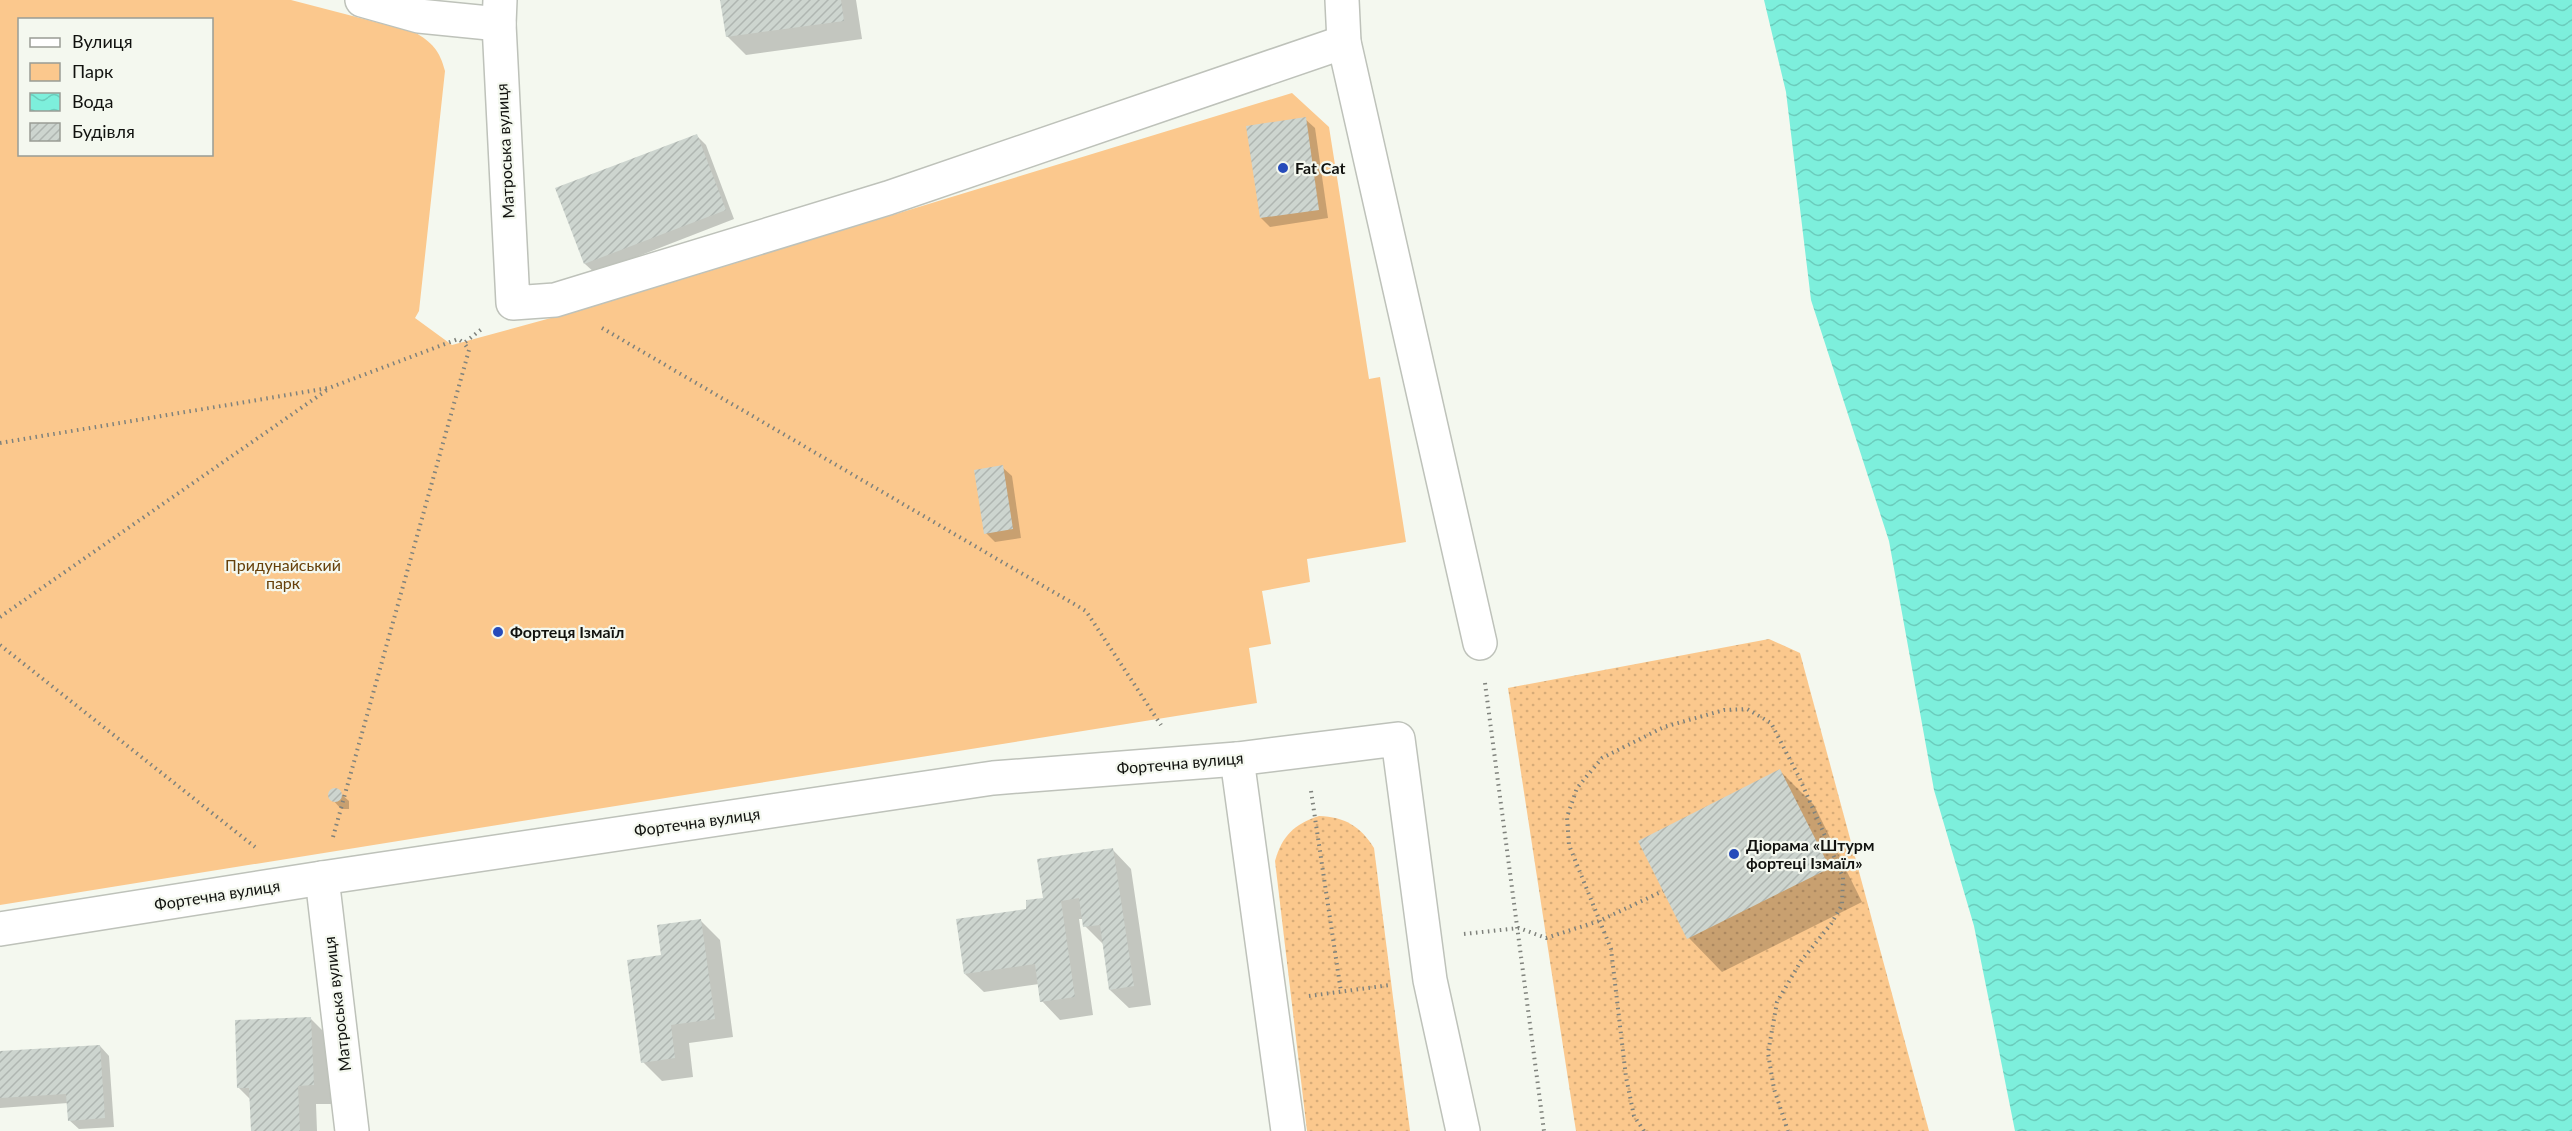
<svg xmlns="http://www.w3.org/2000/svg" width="2572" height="1131" viewBox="0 0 2572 1131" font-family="Lato,sans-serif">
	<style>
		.grass { fill: url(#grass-dots) }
		.park { fill: #fbc88d; fill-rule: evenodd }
		.water { fill: url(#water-waves) }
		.shadow { fill: #0003 }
		.building { fill: url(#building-hatch) }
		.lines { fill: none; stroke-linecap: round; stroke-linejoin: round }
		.minor-casing { stroke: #bec2ba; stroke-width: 36 }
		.path { stroke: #7f827c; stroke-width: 4; stroke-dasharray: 1.5 4.5; stroke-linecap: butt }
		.minor { stroke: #fff; stroke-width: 33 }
		.poi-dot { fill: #264bba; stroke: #f4f8ef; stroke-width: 2 }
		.labels { text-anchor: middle; stroke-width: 4.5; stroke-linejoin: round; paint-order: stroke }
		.street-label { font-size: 16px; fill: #11120f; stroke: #f4f8ef }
		.poi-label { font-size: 16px; font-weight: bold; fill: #11120f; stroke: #f4f8ef; text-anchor: start }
		.park-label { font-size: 16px; fill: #66400a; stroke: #f4f8ef }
	</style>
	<defs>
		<pattern id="grass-dots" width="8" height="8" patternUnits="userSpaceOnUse" patternTransform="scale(1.5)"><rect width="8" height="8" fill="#fbc88d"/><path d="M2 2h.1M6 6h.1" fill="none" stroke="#d6ab78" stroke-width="1.8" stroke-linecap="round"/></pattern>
		<pattern id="water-waves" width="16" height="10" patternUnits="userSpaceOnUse" patternTransform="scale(1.5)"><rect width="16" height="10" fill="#7defdc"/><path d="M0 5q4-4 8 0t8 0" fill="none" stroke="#6bccbc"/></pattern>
		<pattern id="building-hatch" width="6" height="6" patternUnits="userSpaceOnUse" patternTransform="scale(1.5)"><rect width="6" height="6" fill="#cdd5cf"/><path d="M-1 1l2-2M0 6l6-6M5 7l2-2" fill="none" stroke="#afb6b1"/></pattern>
	</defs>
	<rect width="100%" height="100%" fill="#f4f8ef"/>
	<g class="grass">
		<polygon points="1769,639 1800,653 1929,1131 1576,1131 1508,688"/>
		<path d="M1319,816c26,1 41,10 55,32l36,283h-103l-32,-270c7,-25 19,-37 44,-45z"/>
	</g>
	<path class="park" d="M0,0h291l123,32c18,10 26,19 31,39l-26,240 -4,7 37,27 139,-38 701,-214 37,34 40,252 11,-2 26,165 -99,17 3,23 -48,9 9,53 -22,4 8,55 -1257,202zM20,20h192v134h-192z"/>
	<polygon class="water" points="1764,0 2572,0 2572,1131 2015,1131 1974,926 1934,790 1889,541 1811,300 1786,92"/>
	<g class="shadow">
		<polygon points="722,0 856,0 862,39 746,55 727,36"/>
		<polygon points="1305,119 1315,128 1328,218 1270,227 1261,218"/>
		<polygon points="696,135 706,145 734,219 595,273 585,264 557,189"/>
		<polygon points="1002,467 1012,476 1021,538 995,542 986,533"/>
		<polygon points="1780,771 1814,805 1862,902 1722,972 1689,938"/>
		<polygon points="335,789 349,801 349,809 341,809 332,799 332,791"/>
		<polygon points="1113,850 1131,869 1151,1005 1129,1008 1110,990 1104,945 1085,926 1084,919 1079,919 1093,1015 1060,1020 1042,1001 1039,984 984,992 965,974 1028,910"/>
		<polygon points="701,921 720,940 733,1037 689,1043 693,1077 662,1081 643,1062"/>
		<polygon points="311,1019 329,1037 332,1104 316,1104 317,1131 252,1131 251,1100 238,1087"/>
		<polygon points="100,1046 109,1056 114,1127 79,1129 69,1120 68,1103 0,1108 0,1053"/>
	</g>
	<g class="building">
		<polygon points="720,0 841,0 844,21 726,37"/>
		<polygon points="1306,117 1319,210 1260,218 1246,126"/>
		<polygon points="697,134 726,210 584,264 555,188"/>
		<polygon points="1003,465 1013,529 984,534 974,470"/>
		<polygon points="1780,769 1830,868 1687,939 1638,841"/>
		<circle cx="335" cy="795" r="7"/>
		<polygon points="1113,848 1134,986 1109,990 1100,925 1083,927 1079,898 1061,901 1075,997 1040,1002 1035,964 964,974 956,919 1026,909 1026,900 1043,898 1037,859"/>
		<polygon points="701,919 715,1019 671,1025 675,1058 641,1063 627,960 661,955 657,925"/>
		<polygon points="311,1017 314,1085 298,1086 300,1131 251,1131 249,1088 237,1088 235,1020"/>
		<polygon points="100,1045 105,1118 68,1121 66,1094 0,1098 0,1051"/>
	</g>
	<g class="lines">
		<defs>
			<g id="minor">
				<polyline points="362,0 419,16 499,24"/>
				<polyline points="500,0 499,24 513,303 555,300 888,198 1344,42"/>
				<polyline points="1342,0 1344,42 1480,643"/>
				<polyline points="1237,759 1288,1131"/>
				<polyline points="322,878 352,1131"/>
				<polyline points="0,929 322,878 993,778 1237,759 1398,739 1430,980 1463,1131"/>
			</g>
		</defs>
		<use href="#minor" class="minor-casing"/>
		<g class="path">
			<polyline points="602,328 1086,611 1161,725"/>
			<polyline points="0,443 329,388 458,339 464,343"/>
			<polyline points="0,617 327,390"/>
			<polyline points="0,645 255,847"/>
			<polyline points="1485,683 1544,1131"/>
			<polyline points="1311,791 1341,992"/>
			<polyline points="333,837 469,350 464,343 483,328"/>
			<polyline points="1464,934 1519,928 1546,938 1599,921 1663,891"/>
			<polyline points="1309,996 1390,985"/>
			<polyline points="1644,1131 1634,1116 1626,1077 1611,949 1569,845 1567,817 1577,788 1602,758 1664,727 1724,710 1747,709 1771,723 1799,777 1843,877 1842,905 1831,924 1801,961 1777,1002 1768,1053 1774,1089 1788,1131"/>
		</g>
		<use href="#minor" class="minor"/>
	</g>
	<g class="poi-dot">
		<circle cx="1283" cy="168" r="6"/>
		<circle cx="498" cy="632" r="6"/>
		<circle cx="1734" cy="854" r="6"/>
	</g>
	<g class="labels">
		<g class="street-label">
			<text transform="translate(505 151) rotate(-93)" y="6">Матроська вулиця</text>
			<text transform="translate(1180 763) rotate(-5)" y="6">Фортечна вулиця</text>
			<text transform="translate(697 822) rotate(-8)" y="6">Фортечна вулиця</text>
			<text transform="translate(217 895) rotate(-9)" y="6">Фортечна вулиця</text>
			<text transform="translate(337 1004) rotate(-97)" y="6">Матроська вулиця</text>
		</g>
		<g class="poi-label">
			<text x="1295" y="174">Fat Cat</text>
			<text x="510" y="638">Фортеця Ізмаїл</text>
			<text x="1746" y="851">Діорама «Штурм<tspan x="1746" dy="18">фортеці Ізмаїл»</tspan></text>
		</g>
		<g class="park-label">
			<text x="283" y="571">Придунайський<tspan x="283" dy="18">парк</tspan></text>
		</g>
	</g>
	<rect x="18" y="18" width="195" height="138" fill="#f4f8ef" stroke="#999c95" stroke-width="1.5"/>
	<rect x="30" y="38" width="30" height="9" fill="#ffffff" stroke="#999c95" stroke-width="1.5"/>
	<text x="72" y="48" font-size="18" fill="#11120f">Вулиця</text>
	<rect x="30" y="63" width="30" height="18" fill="#fbc88d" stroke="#999c95" stroke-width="1.5"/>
	<text x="72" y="78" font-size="18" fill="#11120f">Парк</text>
	<rect x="30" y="93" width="30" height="18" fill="url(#water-waves)" stroke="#999c95" stroke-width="1.5"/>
	<text x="72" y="108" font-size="18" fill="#11120f">Вода</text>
	<rect x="30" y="123" width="30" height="18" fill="url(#building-hatch)" stroke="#999c95" stroke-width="1.5"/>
	<text x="72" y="138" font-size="18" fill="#11120f">Будівля</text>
</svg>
